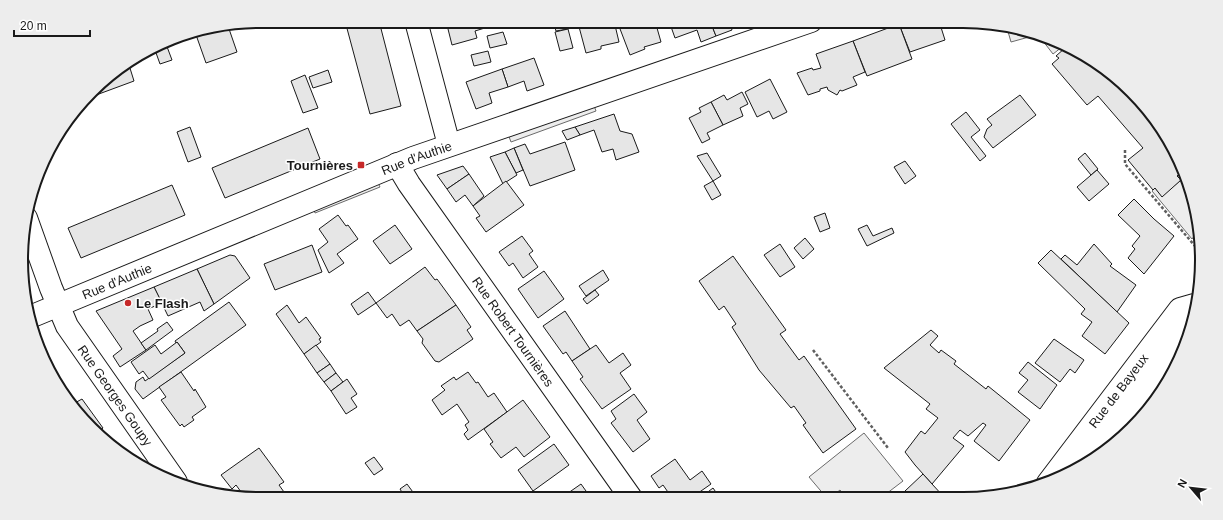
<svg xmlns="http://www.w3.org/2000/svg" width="1223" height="520" viewBox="0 0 1223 520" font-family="Helvetica,sans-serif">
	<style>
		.built { fill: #ededed; stroke: #6a6a6a }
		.building { fill: #e6e6e6; stroke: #1a1a1a }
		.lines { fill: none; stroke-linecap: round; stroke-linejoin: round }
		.minor-casing { stroke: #1a1a1a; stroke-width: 24 }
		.major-casing { stroke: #1a1a1a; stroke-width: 24 }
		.path { stroke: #5f5f5f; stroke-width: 2.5; stroke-dasharray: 3 2; stroke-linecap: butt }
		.minor { stroke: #fff; stroke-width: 22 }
		.major { stroke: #fff; stroke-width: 22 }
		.poi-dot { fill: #c62828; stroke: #fff; stroke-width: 1.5 }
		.labels { text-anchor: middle; stroke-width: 3; stroke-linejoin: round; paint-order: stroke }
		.street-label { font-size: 13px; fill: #1a1a1a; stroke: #fff }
		.poi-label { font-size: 13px; font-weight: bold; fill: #1a1a1a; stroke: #fff; text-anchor: end }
		.rim { fill: none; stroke: #1a1a1a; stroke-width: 2 }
	</style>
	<rect width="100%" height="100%" fill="#fff"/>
	<g class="built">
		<polygon points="1007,28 1040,34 1062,47 1053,54 1043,41 1029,37 1011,42"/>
		<polygon points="593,103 596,111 511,142 508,134"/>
		<polygon points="1182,171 1198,231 1192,239 1152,191 1155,188 1162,196 1181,180 1177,176"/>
		<polygon points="376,179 380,187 315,213 312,204"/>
		<polygon points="864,433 903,481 882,497 846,497 840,490 831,497 826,497 809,477"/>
	</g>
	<g class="building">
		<polygon points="345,21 379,21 401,106 370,114"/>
		<polygon points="446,21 486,21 488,27 475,31 477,38 452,45"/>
		<polygon points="553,21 565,21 568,29 556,31"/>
		<polygon points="587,21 614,21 619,42 601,46 601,49 586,53 578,23"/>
		<polygon points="617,21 666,21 667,25 657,28 661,42 644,47 645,49 630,55"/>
		<polygon points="669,21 710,21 716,36 701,42 697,30 675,38"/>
		<polygon points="710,21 729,21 732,30 716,36"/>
		<polygon points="908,21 939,21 945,40 910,52 899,24"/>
		<polygon points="899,24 912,59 867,76 853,41"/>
		<polygon points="228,26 237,52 206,63 195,32"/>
		<polygon points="568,29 573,48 560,51 555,32"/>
		<polygon points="503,32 507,44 490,48 487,36"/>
		<polygon points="853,41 865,72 853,77 857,85 842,91 840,90 837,95 828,90 827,87 820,89 820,91 808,95 797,73 812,68 813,70 821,68 816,54"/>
		<polygon points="166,44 172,60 160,64 155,50"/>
		<polygon points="1065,48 1121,80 1177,155 1182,171 1177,176 1181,180 1162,197 1155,188 1153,190 1128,160 1143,148 1098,96 1087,105 1052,64 1059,58 1056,56"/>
		<polygon points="488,51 491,62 474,66 471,55"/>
		<polygon points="534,58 544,85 527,91 524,81 508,87 502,69"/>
		<polygon points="129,65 134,81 88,98 103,80"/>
		<polygon points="502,69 508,87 489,93 492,103 476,109 466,82"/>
		<polygon points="328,70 332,82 313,88 309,77"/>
		<polygon points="305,75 318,108 303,113 291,81"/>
		<polygon points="770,79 787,112 773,119 769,111 757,117 745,92"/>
		<polygon points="742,92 748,104 740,108 743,116 723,125 711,102 724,95 727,100"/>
		<polygon points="1020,95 1036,115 993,148 984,137 987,129 992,125 987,119"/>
		<polygon points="711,102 723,125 707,133 710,139 702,143 689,118 701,112 699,108"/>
		<polygon points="966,112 980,130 971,137 986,156 980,161 951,124"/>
		<polygon points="614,114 620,131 632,134 639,152 616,160 613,149 602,152 594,130 580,135 575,127"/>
		<polygon points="190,127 201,157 188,162 177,132"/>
		<polygon points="575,127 580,135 567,140 562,131"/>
		<polygon points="308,128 320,159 225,198 212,168"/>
		<polygon points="565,142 575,170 530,186 514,148 525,144 530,154"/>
		<polygon points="514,148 523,170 516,173 505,152"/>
		<polygon points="505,152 517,175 503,184 490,157"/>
		<polygon points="707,153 721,176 713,181 697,156"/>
		<polygon points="1085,153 1098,169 1091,175 1078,159"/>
		<polygon points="905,161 916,176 905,184 894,167"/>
		<polygon points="463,166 469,174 447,189 437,175"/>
		<polygon points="1097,170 1109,184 1089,201 1077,187"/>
		<polygon points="469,174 484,196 473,206 465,195 456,202 447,189"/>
		<polygon points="506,181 524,205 486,232 476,218 480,216 473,206"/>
		<polygon points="713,181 721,195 712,200 704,186"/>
		<polygon points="172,185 185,215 81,258 68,228"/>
		<polygon points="1134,199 1154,219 1174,236 1144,274 1128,258 1135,249 1132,246 1140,236 1118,215"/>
		<polygon points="825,213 830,228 820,232 814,217"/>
		<polygon points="338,215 346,226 348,225 358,239 337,254 344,263 329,273 318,250 328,242 319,229"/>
		<polygon points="395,225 412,249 390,264 373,241"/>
		<polygon points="867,225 873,236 892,228 894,233 867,246 858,229"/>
		<polygon points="522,236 533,251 529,254 538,267 523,278 513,263 509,266 499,252"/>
		<polygon points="805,238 814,249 803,259 794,248"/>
		<polygon points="780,244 795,267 780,277 764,255"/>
		<polygon points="1094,244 1112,264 1110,266 1136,285 1117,312 1061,259 1065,255 1077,265"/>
		<polygon points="312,245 322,272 275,290 264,264"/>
		<polygon points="1051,250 1129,323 1105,354 1082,336 1092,322 1081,314 1085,309 1038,263"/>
		<polygon points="230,255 235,256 250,278 214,304 197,269"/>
		<polygon points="733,256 786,330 780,334 799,360 804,356 856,429 823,453 803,425 806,423 794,406 791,408 759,370 732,327 736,324 724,306 719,310 699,281"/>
		<polygon points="425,267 435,280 437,279 456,305 417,331 409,320 400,326 392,314 387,318 376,303"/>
		<polygon points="197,269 214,304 204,311 200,302 168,316 154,287"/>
		<polygon points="603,270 609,280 586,296 579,286"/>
		<polygon points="544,271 564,299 538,318 518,289"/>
		<polygon points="154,287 162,303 148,309 153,320 140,326 133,331 146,350 120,367 113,356 122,349 96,311"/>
		<polygon points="595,290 599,295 587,304 583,299"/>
		<polygon points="368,292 376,303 358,315 351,304"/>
		<polygon points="229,302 246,325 143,399 135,389 136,382 143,377 145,381 185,353 177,342 176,343 175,341"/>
		<polygon points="287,305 299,323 306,317 321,338 319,339 321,342 304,354 276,314"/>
		<polygon points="456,305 471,327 467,330 473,339 439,362 435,361 422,343 423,339 417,331"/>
		<polygon points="565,311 590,349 572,361 566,352 563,354 543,326"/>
		<polygon points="167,322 173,330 146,350 141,343 158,331 157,329"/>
		<polygon points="931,330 938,336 930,345 939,353 941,350 956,361 954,364 986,389 988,386 1030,420 999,461 974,441 986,425 983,423 968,436 960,430 953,438 964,446 932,484 915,465 905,452 921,431 925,434 938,418 926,409 930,404 884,368"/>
		<polygon points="1054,339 1084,360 1075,373 1070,369 1060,382 1035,363"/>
		<polygon points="177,342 185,353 149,379 143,371 139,374 131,362 155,345 161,354"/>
		<polygon points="40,344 42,350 45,349 51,364 48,366"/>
		<polygon points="316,345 330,364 317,373 304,354"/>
		<polygon points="596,345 609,363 623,353 631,365 620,373 631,389 602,409 580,379 583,377 572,361"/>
		<polygon points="1028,362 1057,385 1040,409 1018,392 1028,380 1019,373"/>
		<polygon points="330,364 336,373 324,382 317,373"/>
		<polygon points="181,372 194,391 195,389 206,407 192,417 194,420 184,427 182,424 180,426 161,400 166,397 159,387"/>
		<polygon points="468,372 476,383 478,382 488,397 494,393 507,412 468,440 464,434 468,430 465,425 469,422 457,404 442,415 432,400 445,390 441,386 454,377 456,380"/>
		<polygon points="336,373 343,382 331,391 324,382"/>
		<polygon points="347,379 357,394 351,398 357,407 346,414 331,391"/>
		<polygon points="634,394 647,412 637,420 650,439 633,452 611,423 616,419 611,411"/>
		<polygon points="82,399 103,428 97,433 73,404"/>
		<polygon points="523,400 550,437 524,457 516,447 501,458 490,444 493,442 484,429"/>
		<polygon points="107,434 117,448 102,439"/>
		<polygon points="554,444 569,465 533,491 518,470"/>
		<polygon points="259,448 284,482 279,485 289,499 260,499 244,496 236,485 232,489 221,475"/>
		<polygon points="374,457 383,469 374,475 365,463"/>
		<polygon points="675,459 690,480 702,471 711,484 691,498 668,498 667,497 670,495 663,485 659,488 651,476"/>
		<polygon points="923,474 932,484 944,497 908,497 905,491"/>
		<polygon points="407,484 418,499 406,499 400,489"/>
		<polygon points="581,484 591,498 561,498"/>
		<polygon points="713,488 720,498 700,498"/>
	</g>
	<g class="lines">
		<defs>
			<g id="minor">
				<polyline points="416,21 449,145"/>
				<path id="s1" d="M397,164l12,20 222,314"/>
				<path id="s2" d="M26,218l25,70 16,38 109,156"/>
				<path id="s3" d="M30,317l383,-159 398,-137"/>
			</g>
			<g id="major">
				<polyline points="1087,462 1191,327"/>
				<path id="s4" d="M1048,483l132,-174 14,-4"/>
			</g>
		</defs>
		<use href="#minor" class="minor-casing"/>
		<use href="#major" class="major-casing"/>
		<g class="path">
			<polyline points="1125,150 1125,164 1195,246"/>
			<polyline points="813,350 888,448"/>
		</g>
		<use href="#minor" class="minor"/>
		<use href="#major" class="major"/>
	</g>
	<g class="poi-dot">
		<rect x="357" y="161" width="8" height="8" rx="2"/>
		<circle cx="128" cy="303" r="4"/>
	</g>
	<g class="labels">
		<g class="street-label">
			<text dy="5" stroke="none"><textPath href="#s3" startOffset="418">Rue d'Authie</textPath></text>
			<text dy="5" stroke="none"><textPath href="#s3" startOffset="94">Rue d'Authie</textPath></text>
			<text dy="5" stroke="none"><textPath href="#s1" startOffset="204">Rue Robert Tournières</textPath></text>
			<text dy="5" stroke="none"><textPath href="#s4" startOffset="116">Rue de Bayeux</textPath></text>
			<text dy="5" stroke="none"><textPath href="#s2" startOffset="200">Rue Georges Goupy</textPath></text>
		</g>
		<g class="poi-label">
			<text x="353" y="170">Tournières</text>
			<text x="136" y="308" text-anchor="start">Le Flash</text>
		</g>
	</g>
	<path d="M0 0H1223V520H0ZM260 28H963A232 232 0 0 1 1195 260V260A232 232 0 0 1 963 492H260A232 232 0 0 1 28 260V260A232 232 0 0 1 260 28Z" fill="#ededed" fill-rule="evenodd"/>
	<path class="rim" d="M260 28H963A232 232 0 0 1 1195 260V260A232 232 0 0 1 963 492H260A232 232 0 0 1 28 260V260A232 232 0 0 1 260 28Z"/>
	<g transform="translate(1191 488) rotate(298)" stroke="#ffffff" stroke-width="3" paint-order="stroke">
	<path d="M0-3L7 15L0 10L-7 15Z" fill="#1a1a1a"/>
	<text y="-6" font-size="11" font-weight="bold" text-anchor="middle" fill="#1a1a1a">N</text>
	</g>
	<path d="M14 30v6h76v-6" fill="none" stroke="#1a1a1a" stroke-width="2"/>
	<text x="20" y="30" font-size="12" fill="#1a1a1a" stroke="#ffffff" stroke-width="3" paint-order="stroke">20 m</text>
</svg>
